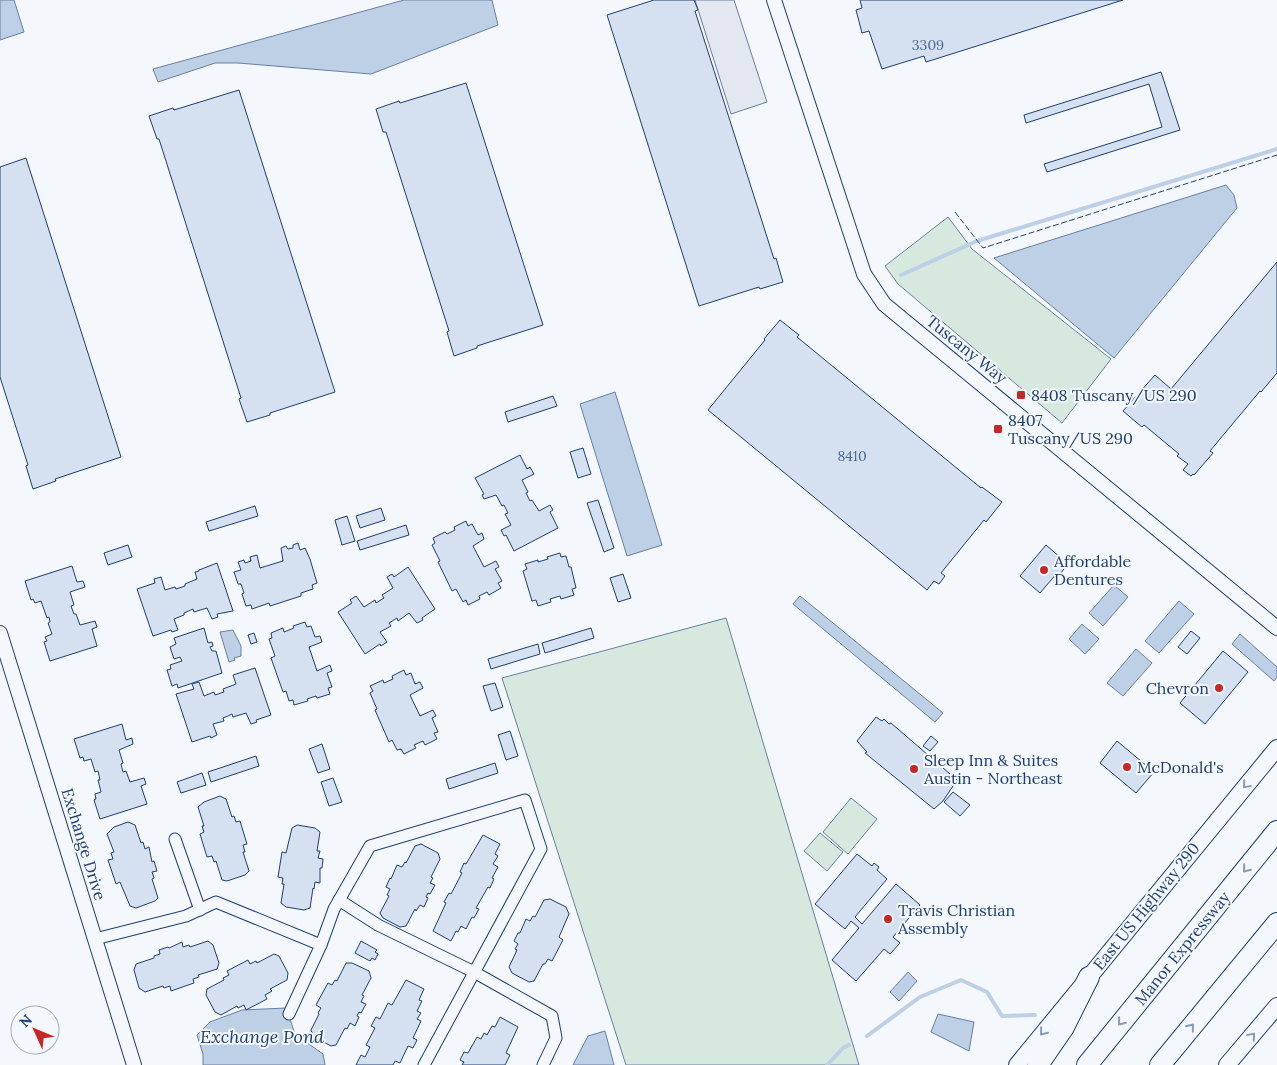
<svg xmlns="http://www.w3.org/2000/svg" width="1277" height="1065" viewBox="0 0 1277 1065" font-family="Lora,serif">
	<style>
		.green { fill: #d7e8df; stroke: #687fa3 }
		.parking { fill: #e3e8f0; stroke: #687fa3 }
		.water { fill: #bed0e5; stroke: #687fa3 }
		.lines { fill: none; stroke-linecap: round; stroke-linejoin: round }
		.stream { stroke: #bed0e5; stroke-width: 4 }
		.building { fill: #d5e0f0; stroke: #1d3f73 }
		.minor-casing { stroke: #1d3f73; stroke-width: 13 }
		.tertiary-casing { stroke: #1d3f73; stroke-width: 16 }
		.secondary-casing { stroke: #1d3f73; stroke-width: 18 }
		.motorway-casing { stroke: #1d3f73; stroke-width: 22 }
		.minor { stroke: #f4f7fb; stroke-width: 11 }
		.tertiary { stroke: #f4f7fb; stroke-width: 14 }
		.secondary { stroke: #f4f7fb; stroke-width: 16 }
		.motorway { stroke: #f4f7fb; stroke-width: 20 }
		.fence { stroke: #1d3f73; stroke-width: 1; stroke-dasharray: 6 2.5; stroke-linecap: butt }
		.oneway { stroke: #889bb7 }
		.poi-dot { fill: #c62828; stroke: #f4f7fb; stroke-width: 2 }
		.labels { text-anchor: middle; stroke-width: 4; stroke-linejoin: round; paint-order: stroke }
		.number-label { font-size: 14px; fill: #4b6792 }
		.street-label { font-size: 16px; fill: #1d3f73; stroke: #f4f7fb }
		.poi-label { font-size: 16px; fill: #1d3f73; stroke: #f4f7fb; text-anchor: start }
		.water-label { font-size: 18px; font-style: italic; fill: #1d3f73; stroke: #f4f7fb }
	</style>
	<rect width="100%" height="100%" fill="#f4f7fb"/>
	<g class="green">
		<polygon points="948,217 972,249 1111,359 1062,423 898,284 885,266"/>
		<polygon points="726,618 859,1065 626,1065 502,678"/>
		<polygon points="851,798 877,819 848,854 823,832"/>
		<polygon points="820,833 843,852 827,871 804,851"/>
	</g>
	<polygon class="parking" points="695,0 734,0 767,102 731,114"/>
	<g class="water">
		<polygon points="0,0 14,0 24,32 0,40"/>
		<polygon points="404,0 492,0 498,25 371,74 238,63 215,63 158,82 153,69"/>
		<polygon points="1226,185 1234,195 1237,208 1114,358 994,258"/>
		<polygon points="615,392 662,545 627,556 580,404"/>
		<polygon points="1114,585 1128,597 1103,626 1089,613"/>
		<polygon points="800,596 943,713 935,722 793,604"/>
		<polygon points="1179,601 1194,614 1159,653 1145,641"/>
		<polygon points="1082,624 1099,639 1085,654 1069,639"/>
		<polygon points="233,630 241,646 241,656 234,658 235,660 229,662 220,632"/>
		<polygon points="1240,634 1277,667 1277,677 1274,681 1232,644"/>
		<polygon points="1136,649 1152,663 1123,696 1107,683"/>
		<polygon points="908,972 917,981 899,1001 890,992"/>
		<polygon points="286,1008 295,1034 323,1054 325,1065 203,1065 203,1054 197,1035 210,1022 242,1010"/>
		<polygon points="938,1014 974,1022 969,1051 931,1032"/>
		<polygon points="605,1031 614,1065 573,1065 588,1036"/>
	</g>
	<g class="lines">
		<g class="stream">
			<polyline points="901,275 977,241 1277,149"/>
			<polyline points="867,1036 920,997 961,980 987,992 1002,1016 1035,1015"/>
			<polyline points="827,1065 843,1048 849,1045"/>
		</g>
	</g>
	<g class="building">
		<polygon points="654,0 694,0 698,10 695,11 774,259 776,258 783,282 760,289 759,287 699,306 607,15"/>
		<polygon points="860,0 1123,0 926,62 924,56 882,69 869,31 862,33 856,10 862,8"/>
		<polygon points="1161,72 1180,130 1047,172 1044,164 1162,127 1149,84 1026,123 1024,115"/>
		<polygon points="466,83 543,325 477,346 477,348 454,356 447,332 449,331 386,132 383,132 376,109 399,101 400,103"/>
		<polygon points="239,90 335,392 270,413 270,415 247,422 239,399 241,398 159,139 157,139 149,116 173,108 174,110"/>
		<polygon points="26,158 121,457 55,479 56,481 33,489 26,466 28,465 0,377 0,167"/>
		<polygon points="1277,262 1277,373 1261,392 1260,391 1210,451 1213,453 1194,475 1193,474 1191,476 1183,470 1188,464 1177,456 1179,454 1144,425 1142,427 1123,411 1155,375 1171,389"/>
		<polygon points="780,320 799,335 797,337 981,488 982,487 1002,502 986,522 984,520 941,573 945,576 939,584 934,581 927,590 708,410 765,340 764,339"/>
		<polygon points="553,396 557,406 508,422 505,412"/>
		<polygon points="583,448 591,474 578,478 570,452"/>
		<polygon points="520,455 527,469 530,467 534,474 522,480 528,492 526,493 530,501 532,500 539,511 550,505 553,510 550,512 558,528 514,551 506,535 504,536 501,530 511,525 505,514 508,513 504,505 502,506 496,495 484,499 482,495 484,494 475,478"/>
		<polygon points="598,500 614,548 604,552 587,503"/>
		<polygon points="255,506 258,516 209,531 206,522"/>
		<polygon points="381,508 385,520 360,528 356,516"/>
		<polygon points="347,516 355,541 342,545 335,520"/>
		<polygon points="466,521 468,526 472,524 478,535 482,533 484,539 473,546 484,567 496,561 499,567 495,569 502,581 498,583 501,588 489,595 487,592 479,596 480,599 468,605 466,600 463,602 456,589 452,591 438,562 440,561 432,545 435,543 433,538 445,532 447,534 455,530 454,527"/>
		<polygon points="406,525 409,535 360,550 357,541"/>
		<polygon points="298,543 300,550 305,548 310,559 317,583 312,585 313,589 301,593 301,596 270,606 269,603 252,609 251,605 246,606 242,594 244,593 241,584 238,584 234,572 241,570 238,562 244,560 245,563 251,561 250,557 257,555 260,568 283,561 281,548 286,546 288,549 293,548 293,545"/>
		<polygon points="128,545 132,557 108,565 104,553"/>
		<polygon points="1046,545 1068,564 1060,574 1058,572 1040,593 1020,576"/>
		<polygon points="560,553 561,557 566,556 569,567 571,567 576,588 572,589 574,595 561,599 560,596 550,599 551,602 538,606 536,600 532,601 523,571 527,569 525,564 538,560 538,562 548,559 547,557"/>
		<polygon points="217,563 233,611 217,614 218,617 212,619 207,608 194,612 193,609 184,613 184,615 174,619 178,630 172,632 171,630 153,636 137,589 155,583 154,579 161,577 165,590 175,587 176,589 185,586 185,584 197,579 195,572 199,571 199,570"/>
		<polygon points="72,566 77,582 83,581 85,587 70,592 74,605 71,606 74,614 76,614 80,625 95,621 97,627 92,629 97,646 50,661 44,642 47,641 45,637 52,634 48,623 50,622 49,617 47,618 41,601 35,603 33,599 31,600 25,581"/>
		<polygon points="408,567 435,609 422,618 423,620 417,623 409,613 398,621 397,618 389,623 391,626 380,632 387,642 381,646 380,644 365,654 338,612 352,603 350,600 356,596 364,607 375,600 376,603 384,598 382,595 393,588 387,577 392,574 394,577"/>
		<polygon points="623,574 631,598 618,602 610,578"/>
		<polygon points="305,622 307,627 311,626 315,637 320,636 322,642 309,647 317,671 330,665 332,671 327,673 332,687 328,688 330,694 317,698 316,696 307,699 308,701 294,705 293,700 289,701 286,691 283,692 271,658 275,656 269,639 272,638 271,633 283,628 284,632 294,628 293,626"/>
		<polygon points="204,628 208,643 212,642 213,646 210,647 212,651 216,651 222,673 178,688 177,684 172,686 167,670 171,669 170,665 182,661 180,657 174,659 170,647 176,644 174,638"/>
		<polygon points="591,628 594,638 545,653 542,643"/>
		<polygon points="1191,631 1200,638 1187,654 1178,647"/>
		<polygon points="254,633 257,642 251,644 248,635"/>
		<polygon points="538,644 540,654 491,669 488,659"/>
		<polygon points="1223,651 1248,672 1205,724 1180,703"/>
		<polygon points="255,668 271,715 256,720 257,722 251,724 246,713 233,717 232,714 228,716 223,718 224,721 213,724 217,735 211,738 210,736 192,742 176,694 194,689 192,684 199,682 204,696 214,692 215,695 224,692 223,689 236,684 233,675"/>
		<polygon points="404,670 406,675 411,673 415,684 420,682 423,688 410,695 420,716 433,710 436,716 432,718 438,732 434,733 437,739 425,745 423,741 414,745 416,748 404,754 401,749 397,750 392,740 389,742 375,710 377,709 370,693 373,691 370,686 383,680 384,683 393,679 392,676"/>
		<polygon points="495,683 503,707 491,711 483,686"/>
		<polygon points="876,717 882,721 884,719 889,724 891,723 957,780 943,801 934,809 865,753 867,752 857,741"/>
		<polygon points="122,724 126,740 132,738 133,744 119,750 123,763 121,764 123,772 126,771 130,782 144,778 146,784 141,786 147,804 100,819 94,800 96,799 95,794 101,792 98,780 100,780 98,771 95,772 91,759 84,761 83,757 80,758 74,739"/>
		<polygon points="510,731 518,756 506,760 498,735"/>
		<polygon points="931,736 938,742 930,751 923,746"/>
		<polygon points="1117,741 1154,772 1136,793 1100,763"/>
		<polygon points="322,744 330,769 318,773 309,749"/>
		<polygon points="256,756 259,766 211,782 208,772"/>
		<polygon points="495,763 498,773 449,789 446,779"/>
		<polygon points="202,773 206,785 181,793 177,782"/>
		<polygon points="333,778 342,802 329,806 321,782"/>
		<polygon points="953,792 970,805 960,816 944,802"/>
		<polygon points="220,796 226,799 232,817 234,816 236,822 240,821 247,844 243,845 245,852 243,852 249,871 245,875 227,881 222,880 216,861 214,862 212,856 207,857 200,834 204,832 202,826 204,826 198,807 204,802"/>
		<polygon points="128,822 135,825 141,843 143,842 145,849 149,847 152,862 154,861 157,871 152,872 154,878 152,879 158,898 155,901 136,908 130,906 120,882 116,884 108,860 113,859 111,853 114,852 107,834 114,827"/>
		<polygon points="297,825 315,828 320,832 317,851 320,851 318,858 323,859 322,868 320,868 320,883 315,882 314,889 313,888 310,908 304,910 286,907 281,903 284,884 282,884 283,878 278,877 282,852 286,853 292,828"/>
		<polygon points="483,835 500,844 495,854 498,856 493,864 498,867 492,878 494,879 490,888 488,887 476,908 479,909 474,918 472,917 466,929 461,926 458,932 456,931 451,941 433,931 446,903 444,902 449,893 451,894 462,873 460,872 464,863 466,864"/>
		<polygon points="421,844 438,853 440,859 431,877 433,878 430,883 435,885 430,894 428,893 426,897 428,898 424,907 420,905 416,911 415,909 406,926 400,927 383,918 380,913 389,896 387,895 390,889 386,887 390,878 391,879 397,865 402,867 405,862 406,863 415,846"/>
		<polygon points="857,854 872,866 874,863 879,867 877,870 887,879 855,917 862,924 896,884 920,905 893,937 900,943 890,954 884,949 856,981 832,960 859,928 851,921 845,929 815,904"/>
		<polygon points="550,899 566,907 569,914 559,937 563,940 552,961 548,959 545,964 543,964 534,981 529,982 512,973 509,967 517,950 515,949 518,944 514,941 518,933 520,933 526,919 530,921 533,916 535,917 544,900"/>
		<polygon points="208,941 213,945 219,963 217,969 198,975 199,977 193,979 194,983 171,991 170,986 164,988 163,986 145,992 139,988 134,970 136,964 154,958 154,956 160,954 159,950 168,947 169,948 182,942 183,947 189,945 190,947"/>
		<polygon points="361,941 377,950 375,952 378,954 375,960 372,958 370,961 355,953"/>
		<polygon points="274,954 279,956 288,973 287,980 270,989 272,991 265,995 267,999 246,1010 244,1005 238,1008 237,1006 221,1015 215,1012 206,995 207,989 224,980 223,978 229,975 227,971 248,960 250,964 256,961 257,963"/>
		<polygon points="346,963 352,963 369,971 371,978 362,995 364,996 361,1002 366,1004 361,1013 359,1012 357,1016 359,1017 355,1026 350,1023 347,1029 345,1028 336,1045 331,1046 314,1037 311,1030 319,1014 318,1013 321,1008 316,1005 323,992 328,983 332,985 335,980 337,981"/>
		<polygon points="406,980 424,989 419,1000 422,1001 417,1011 421,1013 417,1019 421,1021 413,1038 417,1040 413,1048 408,1046 400,1063 395,1061 393,1065 356,1065 361,1055 365,1057 370,1047 366,1045 375,1028 371,1026 376,1017 380,1019 388,1003 392,1005"/>
		<polygon points="500,1017 518,1027 506,1053 510,1055 505,1065 462,1065 464,1062 460,1060 464,1052 468,1053 477,1037 481,1039 484,1033 487,1035 492,1026 495,1027"/>
	</g>
	<g class="lines">
		<defs>
			<g id="minor">
				<polyline points="175,839 200,910"/>
				<polyline points="339,900 378,925 474,972 552,1016 556,1038 543,1065"/>
				<polyline points="95,939 186,916 216,902 321,945 334,909 370,846 525,800 541,849 424,1065"/>
				<polyline points="289,1014 321,945"/>
			</g>
			<g id="tertiary">
				<polyline points="774,0 864,274 884,304 1277,628"/>
				<polyline points="0,633 134,1065"/>
			</g>
			<g id="secondary">
				<polyline points="1017,1065 1277,748"/>
				<polyline points="1227,1065 1277,1006"/>
			</g>
			<g id="motorway">
				<polyline points="1038,1065 1064,1027 1089,977"/>
				<polyline points="1087,1065 1277,831"/>
				<polyline points="1160,1065 1277,923"/>
			</g>
		</defs>
		<use href="#minor" class="minor-casing"/>
		<use href="#tertiary" class="tertiary-casing"/>
		<use href="#secondary" class="secondary-casing"/>
		<use href="#motorway" class="motorway-casing"/>
		<use href="#minor" class="minor"/>
		<use href="#tertiary" class="tertiary"/>
		<use href="#secondary" class="secondary"/>
		<use href="#motorway" class="motorway"/>
		<polyline class="fence" points="955,212 983,248 1277,155"/>
	</g>
	<defs><path id="oneway-chevron" d="M-2-3.5L2.5 0L-2 3.5" fill="none" stroke-width="1.6" stroke-linecap="round" stroke-linejoin="round" transform="scale(1.25)"/></defs>
	<g class="oneway">
		<use href="#oneway-chevron" transform="translate(1246 785) rotate(130)"/>
		<use href="#oneway-chevron" transform="translate(1246 869) rotate(129)"/>
		<use href="#oneway-chevron" transform="translate(1121 1022) rotate(129)"/>
		<use href="#oneway-chevron" transform="translate(1191 1027) rotate(-51)"/>
		<use href="#oneway-chevron" transform="translate(1043 1032) rotate(129)"/>
		<use href="#oneway-chevron" transform="translate(1252 1036) rotate(-50)"/>
	</g>
	<g class="poi-dot">
		<rect x="1016" y="390" width="10" height="10" rx="2.5"/>
		<rect x="993" y="424" width="10" height="10" rx="2.5"/>
		<circle cx="1044" cy="570" r="5"/>
		<circle cx="1219" cy="688" r="5"/>
		<circle cx="1127" cy="767" r="5"/>
		<circle cx="914" cy="769" r="5"/>
		<circle cx="888" cy="919" r="5"/>
	</g>
	<g class="labels">
		<g class="number-label">
			<text x="928" y="50">3309</text>
			<text x="852" y="461">8410</text>
		</g>
		<g class="street-label">
			<text transform="translate(967 349) rotate(39)" y="6">Tuscany Way</text>
			<text transform="translate(84 844) rotate(73)" y="6">Exchange Drive</text>
			<text transform="translate(1146 906) rotate(-51)" y="6">East US Highway 290</text>
			<text transform="translate(1182 948) rotate(-51)" y="6">Manor Expressway</text>
		</g>
		<g class="poi-label">
			<text x="1031" y="401">8408 Tuscany/US 290</text>
			<text x="1008" y="426">8407<tspan x="1008" dy="18">Tuscany/US 290</tspan></text>
			<text x="1054" y="567">Affordable<tspan x="1054" dy="18">Dentures</tspan></text>
			<text x="1209" y="694" text-anchor="end">Chevron</text>
			<text x="924" y="766">Sleep Inn &amp; Suites<tspan x="924" dy="18">Austin - Northeast</tspan></text>
			<text x="1137" y="773">McDonald's</text>
			<text x="898" y="916">Travis Christian<tspan x="898" dy="18">Assembly</tspan></text>
		</g>
		<g class="water-label">
			<text x="262" y="1043">Exchange Pond</text>
		</g>
	</g>
	<g transform="translate(35 1030) rotate(314)"><circle r="24" fill="#f4f7fb" stroke="#9eadc5"/>
	<path d="M0-4L9 19L0 12L-9 19Z" fill="#c62828"/>
	<text y="-8" font-size="14" font-weight="bold" text-anchor="middle" fill="#1d3f73">N</text>
	</g>
</svg>
